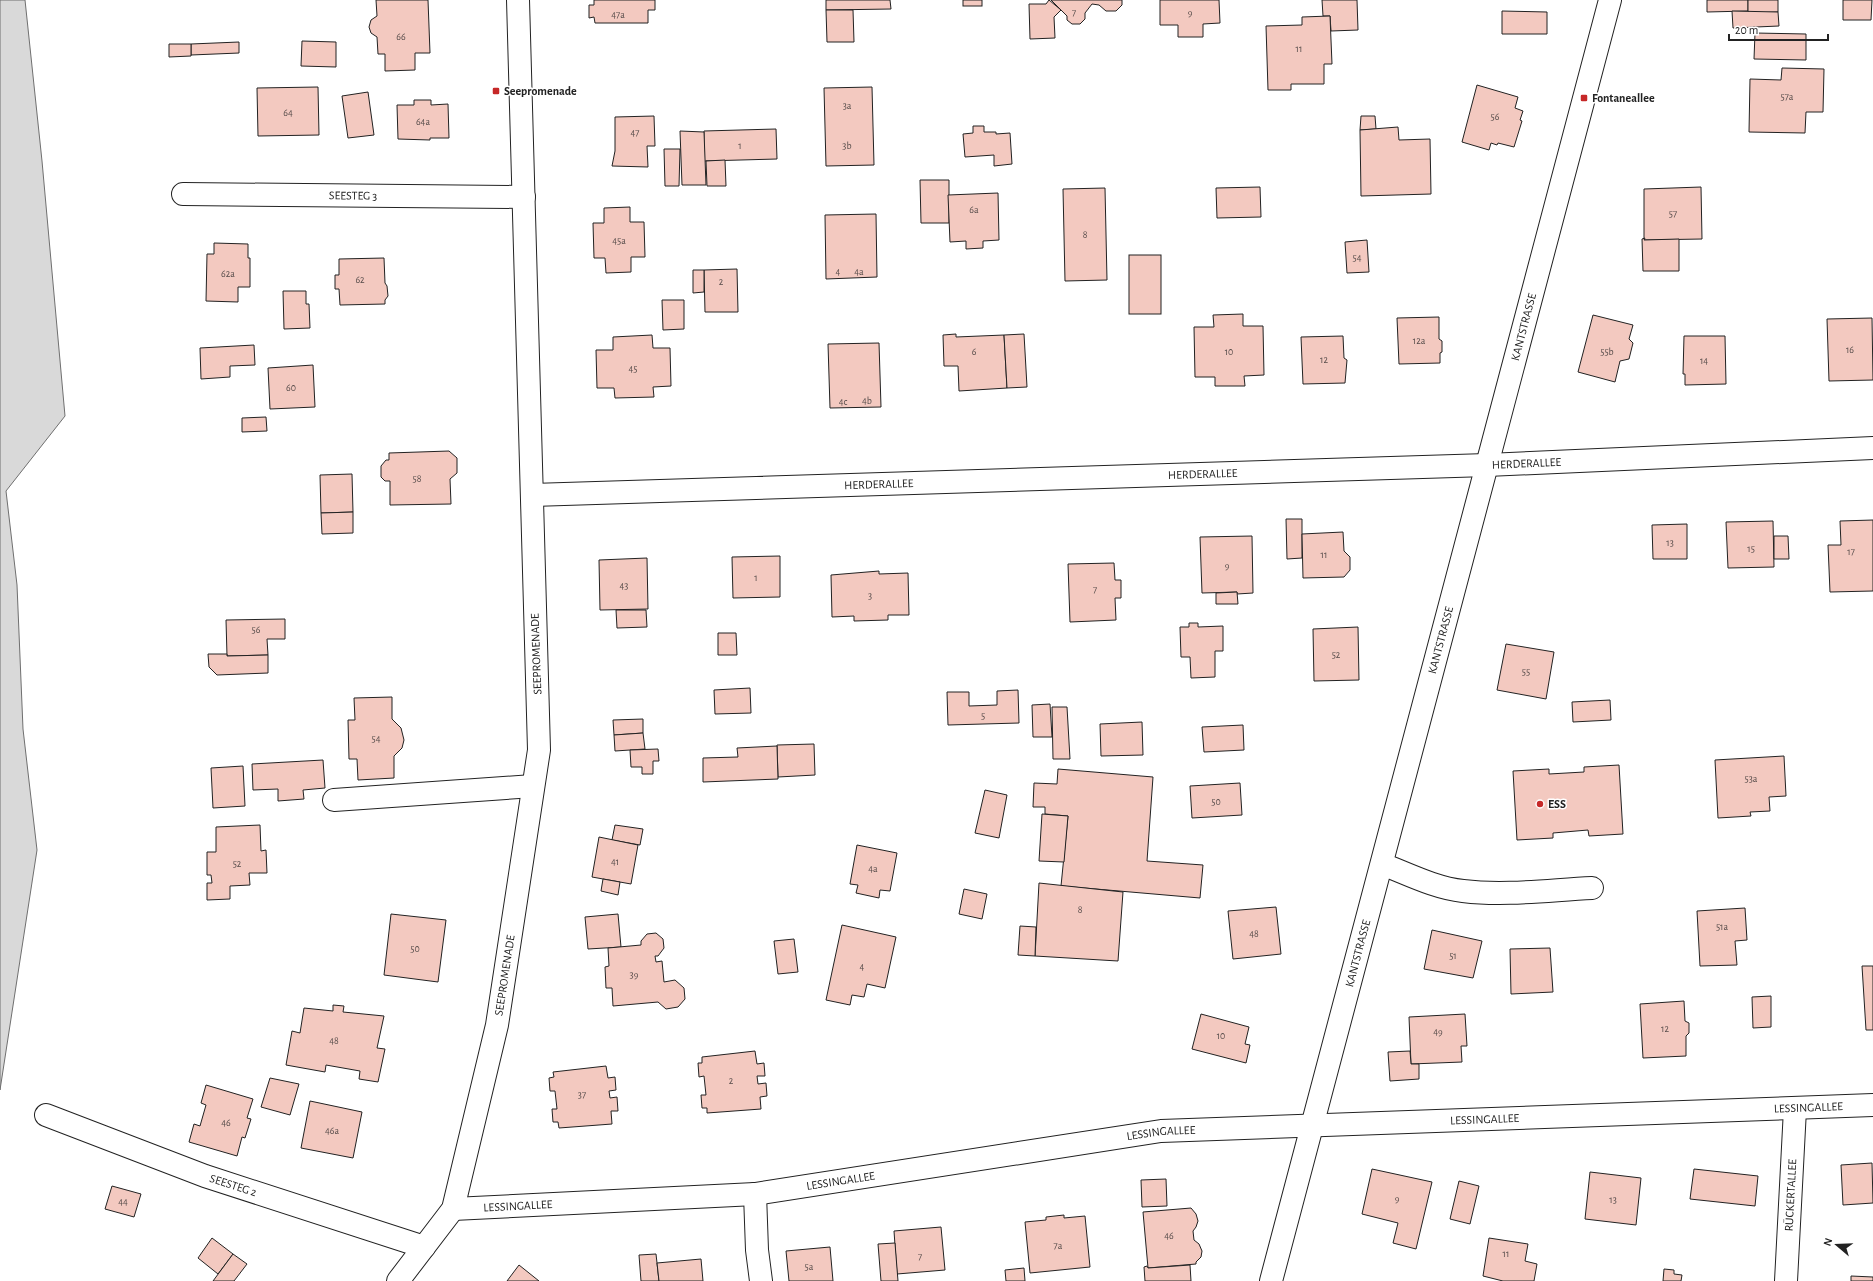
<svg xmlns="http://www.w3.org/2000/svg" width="1873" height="1281" viewBox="0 0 1873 1281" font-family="'Alegreya Sans',sans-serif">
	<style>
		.water { fill: #d9d9d9; stroke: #6f6f6f }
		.building { fill: #f3c9c0; stroke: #222 }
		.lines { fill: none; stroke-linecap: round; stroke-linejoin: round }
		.minor-casing { stroke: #222; stroke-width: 24 }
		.minor { stroke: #fff; stroke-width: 22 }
		.poi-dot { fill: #c62828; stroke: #fff; stroke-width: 1.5 }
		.labels { text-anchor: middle; stroke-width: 3; stroke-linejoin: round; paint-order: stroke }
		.number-label { font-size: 10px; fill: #564c4a }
		.poi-label { font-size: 12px; font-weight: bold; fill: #222; stroke: #fff; text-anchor: start }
		.street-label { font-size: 12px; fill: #222; stroke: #fff }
	</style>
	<rect width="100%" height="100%" fill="#fff"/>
	<polygon class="water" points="0,0 25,0 42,161 65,416 6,491 17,585 23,729 37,850 0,1090"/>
	<g class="building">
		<polygon points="376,0 428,0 430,53 415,53 415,70 385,71 385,54 378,54 377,37 371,33 369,27 371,20 377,16"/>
		<polygon points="594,0 655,0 655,10 648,10 648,23 595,23 594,17 589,18 589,5 594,5"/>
		<polygon points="826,0 890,0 891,9 826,10"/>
		<rect x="963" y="0" width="19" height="6"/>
		<polygon points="1049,0 1061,10 1054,17 1055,38 1030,39 1029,4 1046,4"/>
		<polygon points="1051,0 1122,0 1122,5 1116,11 1106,11 1099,5 1092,4 1085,13 1085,19 1080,24 1072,24 1067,20 1067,16"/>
		<polygon points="1160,0 1219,0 1220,23 1203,24 1203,37 1178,37 1178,25 1160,25"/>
		<polygon points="1322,0 1357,0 1358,30 1331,31 1330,16 1323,16"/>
		<polygon points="1707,0 1748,0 1748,11 1707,12"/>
		<polygon points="1748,0 1778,0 1778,12 1750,13 1748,11"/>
		<polygon points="1843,0 1872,0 1871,20 1843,20"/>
		<polygon points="826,10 853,10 854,42 827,42"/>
		<polygon points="1502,11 1547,12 1547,34 1502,34"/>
		<polygon points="1732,11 1778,12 1779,26 1733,28"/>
		<polygon points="1330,16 1332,64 1324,64 1324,84 1291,84 1291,90 1268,90 1266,26 1302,25 1302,17"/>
		<polygon points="1755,33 1806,34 1806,60 1754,59"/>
		<polygon points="302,41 336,42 336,67 301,66"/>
		<polygon points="239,42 239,53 191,55 191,44"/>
		<polygon points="169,44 191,44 191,56 169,57"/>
		<polygon points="1782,68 1824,69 1823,112 1806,112 1805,133 1749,132 1750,79 1781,80"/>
		<polygon points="1477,85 1518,97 1515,108 1523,111 1520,120 1522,121 1514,147 1498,143 1497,145 1491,143 1489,150 1462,142"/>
		<polygon points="318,87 319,135 258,136 257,88"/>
		<polygon points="872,87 874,165 826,166 824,88"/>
		<polygon points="368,92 374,135 348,138 342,96"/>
		<polygon points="414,100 431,100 431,105 448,104 449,138 430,138 430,140 398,139 397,105 414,105"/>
		<polygon points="654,116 655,146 647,146 648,167 612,166 615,151 615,117"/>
		<polygon points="1361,116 1375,116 1376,129 1360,130"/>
		<polygon points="973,126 984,126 984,132 996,132 996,134 1010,133 1012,164 994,166 994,155 965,157 963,134 973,133"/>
		<polygon points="1398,127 1399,140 1430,139 1431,194 1361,196 1360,130"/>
		<polygon points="776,129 777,159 704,161 704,131"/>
		<polygon points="680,131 704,132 706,185 682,185"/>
		<polygon points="664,149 680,149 679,186 665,186"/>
		<polygon points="725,160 726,186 707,186 706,161"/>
		<polygon points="920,180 949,180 949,223 921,223"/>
		<polygon points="1260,187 1261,217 1217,218 1216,188"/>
		<polygon points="1701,187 1702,239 1644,240 1644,189"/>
		<polygon points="1105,188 1107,280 1065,281 1063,189"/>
		<polygon points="998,193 999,240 983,241 983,248 966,249 966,241 950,242 948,195"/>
		<polygon points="630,207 630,222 644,222 645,257 631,257 631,272 606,273 605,258 594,258 593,223 604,223 604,208"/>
		<polygon points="876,214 877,277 826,279 825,215"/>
		<polygon points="1645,238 1644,240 1679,239 1679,271 1643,271 1642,239"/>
		<polygon points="1367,240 1369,272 1347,273 1345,242"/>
		<polygon points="214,243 248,244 248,258 250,258 250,287 238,287 238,302 206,301 207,254 214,254"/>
		<rect x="1129" y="255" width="32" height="59"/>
		<polygon points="384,258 385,283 387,286 388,296 385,300 385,304 340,305 339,289 335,289 335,275 339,275 339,259"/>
		<polygon points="737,269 738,312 705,312 704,270"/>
		<polygon points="693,270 704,270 704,292 693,293"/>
		<polygon points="283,291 306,291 306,304 309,304 310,328 284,329"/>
		<polygon points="662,300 684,300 684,329 663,330"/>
		<polygon points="1243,314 1243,326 1263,326 1264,375 1244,376 1245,386 1215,386 1215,377 1195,377 1194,327 1214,327 1213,315"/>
		<polygon points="1593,315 1633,325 1629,339 1633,343 1629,359 1620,361 1615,382 1578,372"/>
		<polygon points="1439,317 1439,339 1442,341 1442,352 1440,353 1440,363 1399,364 1397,318"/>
		<polygon points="1872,318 1873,380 1829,381 1827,319"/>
		<polygon points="956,334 956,337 1004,335 1007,388 959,391 958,366 944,366 943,335"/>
		<polygon points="1024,334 1027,387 1007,388 1004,335"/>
		<polygon points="652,335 653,348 670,348 671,386 653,387 654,397 615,398 614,388 597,388 596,350 613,350 613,337"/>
		<polygon points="1343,336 1344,358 1347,360 1345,383 1303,384 1301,337"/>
		<polygon points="1684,336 1725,336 1726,384 1685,385 1685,374 1683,374"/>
		<polygon points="879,343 881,407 830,408 828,344"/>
		<polygon points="254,345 255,365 230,366 230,377 201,379 200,348"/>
		<polygon points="313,365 315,407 270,409 268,368"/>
		<polygon points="266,417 267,431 242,432 242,418"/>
		<polygon points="449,451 457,458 457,473 450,479 451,504 390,505 390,481 385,481 381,477 381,466 386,460 389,460 389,453"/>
		<polygon points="352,474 353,512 321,513 320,475"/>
		<polygon points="353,512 353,533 322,534 321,513"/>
		<polygon points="1286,519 1302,519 1302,558 1287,559"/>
		<polygon points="1873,520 1873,591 1830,592 1828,545 1841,545 1840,521"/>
		<polygon points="1773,521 1774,567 1728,568 1726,522"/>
		<polygon points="1687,524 1687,559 1653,559 1652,525"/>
		<polygon points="1343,532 1344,551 1350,557 1350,570 1344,577 1303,578 1302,534"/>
		<polygon points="1252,536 1253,593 1237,594 1237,592 1202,593 1200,537"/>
		<polygon points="1774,536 1788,536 1789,559 1774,559"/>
		<polygon points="780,556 780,597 733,598 732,557"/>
		<polygon points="647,558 648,609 600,610 599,560"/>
		<polygon points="1114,563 1115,580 1121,580 1121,598 1115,598 1116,620 1070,622 1068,564"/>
		<polygon points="879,571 879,574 908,573 909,615 888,615 888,620 854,621 854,616 832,617 831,575"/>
		<polygon points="1237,592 1238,604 1216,604 1216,593"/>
		<polygon points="616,610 646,610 647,627 617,628"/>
		<polygon points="285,619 285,639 267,639 268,655 227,656 226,620"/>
		<polygon points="1189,623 1198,623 1198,627 1223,626 1223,651 1215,651 1215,677 1191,678 1190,657 1181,657 1180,627 1189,627"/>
		<polygon points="1358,627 1359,680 1314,681 1313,629"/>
		<polygon points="718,633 736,633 737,655 718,655"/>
		<polygon points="1506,644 1554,652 1546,699 1497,690"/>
		<polygon points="208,654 227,654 227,656 268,655 268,673 217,675 209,667"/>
		<polygon points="750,688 751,713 715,714 714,690"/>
		<polygon points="1018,690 1019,723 948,725 947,692 969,692 969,706 997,705 997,691"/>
		<polygon points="392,697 392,719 401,728 404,740 402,748 394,756 394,778 358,780 357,759 349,759 348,720 355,720 354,698"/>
		<polygon points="1610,700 1611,720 1573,722 1572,702"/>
		<polygon points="1050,704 1052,737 1033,737 1032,705"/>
		<polygon points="1052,707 1067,707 1070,759 1053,759"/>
		<polygon points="643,719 643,733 614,735 613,720"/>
		<polygon points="1142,722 1143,755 1101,756 1100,724"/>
		<polygon points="1243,725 1244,750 1204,752 1202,727"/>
		<polygon points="643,733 645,749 615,751 614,735"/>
		<polygon points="814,744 815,775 778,777 777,745"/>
		<polygon points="777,746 778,779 703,782 703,758 738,757 737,748"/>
		<polygon points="658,749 659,761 653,761 653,774 642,774 642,767 631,767 630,750"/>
		<polygon points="1784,756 1786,796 1769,797 1770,811 1750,812 1751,816 1718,818 1715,760"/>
		<polygon points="323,760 325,788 303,790 304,799 278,801 278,789 253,790 252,764"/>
		<polygon points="1619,765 1623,834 1589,836 1588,830 1553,833 1553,838 1517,840 1513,771 1549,769 1549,774 1584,772 1584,767"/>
		<polygon points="243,766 245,806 213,808 211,768"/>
		<polygon points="1058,769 1153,777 1147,861 1203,865 1200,898 1061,886 1068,816 1045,814 1045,807 1033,807 1034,783 1057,784"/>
		<polygon points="1240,783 1242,815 1192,818 1190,786"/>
		<polygon points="985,790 1007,795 999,838 975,833"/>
		<polygon points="1042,814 1068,816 1064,862 1039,861"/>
		<polygon points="260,825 261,851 266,850 267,873 249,873 250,885 230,886 230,899 207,900 207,883 212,883 211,875 207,875 207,852 216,852 216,827"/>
		<polygon points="615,825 643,829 640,845 612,840"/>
		<polygon points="599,837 638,845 631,884 592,877"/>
		<polygon points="857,845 897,853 890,891 880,890 879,898 856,893 858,885 850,884"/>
		<polygon points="603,879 620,882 618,895 601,891"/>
		<polygon points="1039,883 1123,892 1118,961 1035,956"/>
		<polygon points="964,889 987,894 982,919 959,914"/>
		<polygon points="1276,907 1281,954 1233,959 1228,911"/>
		<polygon points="1745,908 1747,940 1735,941 1737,965 1700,966 1697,911"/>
		<polygon points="391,914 446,920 438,982 384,975"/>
		<polygon points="618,914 621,947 588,949 585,917"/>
		<polygon points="842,925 896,937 885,988 867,984 864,997 852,995 850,1005 826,1000"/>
		<polygon points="1020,926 1036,927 1035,956 1018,955"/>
		<polygon points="1432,930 1482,941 1473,978 1424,969"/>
		<polygon points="656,933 663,939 664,948 658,956 655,956 656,962 662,961 664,982 675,980 684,988 685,999 678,1007 666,1009 658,1002 613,1006 612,988 606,988 605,967 609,966 608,948 641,945 641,941 647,934"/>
		<polygon points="794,939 798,972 778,974 774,941"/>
		<polygon points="1550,948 1553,992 1511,994 1510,949"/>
		<polygon points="1862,966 1873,966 1873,1030 1866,1030"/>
		<polygon points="1771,996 1771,1027 1753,1028 1752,997"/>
		<polygon points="1684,1001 1685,1021 1689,1023 1689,1033 1686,1036 1686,1056 1643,1058 1640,1004"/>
		<polygon points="333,1005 344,1006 343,1012 384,1016 377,1048 385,1049 378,1082 359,1079 360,1071 326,1065 325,1072 286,1065 292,1031 300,1033 304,1008 333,1011"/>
		<polygon points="1201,1014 1249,1027 1245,1044 1250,1045 1246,1063 1192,1049"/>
		<polygon points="1465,1014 1467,1046 1461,1046 1462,1062 1411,1064 1409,1017"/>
		<polygon points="755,1051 757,1064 764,1063 765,1076 757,1076 758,1084 766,1083 767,1096 760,1097 761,1109 707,1113 707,1108 702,1108 701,1095 706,1095 704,1076 699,1077 698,1063 702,1063 702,1057"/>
		<polygon points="1410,1051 1411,1064 1419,1064 1419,1079 1390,1081 1388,1052"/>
		<polygon points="606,1066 608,1078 615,1077 616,1090 609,1091 610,1098 617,1097 618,1111 611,1111 612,1124 559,1128 558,1122 553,1122 552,1109 557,1109 555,1091 550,1091 549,1078 554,1077 553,1072"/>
		<polygon points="270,1078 299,1084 290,1115 261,1107"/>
		<polygon points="206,1085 253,1099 247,1118 251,1119 245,1138 242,1137 237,1156 189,1142 194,1124 200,1126 206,1105 201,1103"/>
		<polygon points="310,1101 362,1112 353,1158 301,1148"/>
		<polygon points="1872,1163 1873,1203 1843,1205 1841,1165"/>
		<polygon points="1372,1169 1432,1182 1416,1249 1393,1243 1398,1223 1362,1214"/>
		<polygon points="1694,1169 1758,1176 1755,1206 1690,1199"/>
		<polygon points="1590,1172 1641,1178 1636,1225 1585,1219"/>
		<polygon points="1166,1179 1167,1206 1142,1207 1141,1180"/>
		<polygon points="1459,1181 1479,1186 1470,1224 1450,1219"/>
		<polygon points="112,1186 141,1194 134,1217 105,1209"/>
		<polygon points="1191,1208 1196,1214 1198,1221 1196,1227 1193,1231 1194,1240 1199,1244 1202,1251 1201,1257 1196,1262 1196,1264 1148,1268 1143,1212"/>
		<polygon points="1064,1215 1064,1218 1085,1216 1090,1267 1030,1273 1025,1222 1046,1220 1046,1217"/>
		<polygon points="941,1227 945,1270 897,1274 894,1231"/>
		<polygon points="212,1238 233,1254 218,1274 198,1258"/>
		<polygon points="1489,1238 1528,1244 1525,1261 1537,1264 1534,1281 1503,1281 1483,1276"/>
		<polygon points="895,1243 898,1281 881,1281 878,1244"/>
		<polygon points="830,1247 833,1281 789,1281 786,1251"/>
		<polygon points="233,1254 247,1264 234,1281 213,1281"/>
		<polygon points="656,1254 659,1281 641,1281 639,1255"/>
		<polygon points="701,1259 703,1281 659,1281 657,1263"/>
		<polygon points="519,1265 539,1281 507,1281"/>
		<polygon points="1190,1265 1191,1281 1145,1281 1144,1267 1147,1266 1148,1268"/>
		<polygon points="1024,1268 1025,1281 1006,1281 1005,1270"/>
		<polygon points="1664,1269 1674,1270 1674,1274 1682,1275 1681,1281 1663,1281"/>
		<polygon points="1851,1276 1873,1277 1873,1281 1851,1281"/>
	</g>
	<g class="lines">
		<defs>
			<g id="minor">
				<path id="s1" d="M183,194l341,3"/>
				<path id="s2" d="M532,495l955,-30 386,-17"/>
				<polyline points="334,800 533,786"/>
				<path d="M1382,864c26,10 53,24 81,27 42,5 86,-1 129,-3"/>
				<path id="s3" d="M46,1115l159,61 219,71"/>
				<polyline points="755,1194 757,1250 761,1281"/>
				<path id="s4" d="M453,1209l302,-15 406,-63 712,-26"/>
				<path id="s5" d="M398,1281l55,-72 44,-184 42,-275 -21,-750"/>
				<path id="s6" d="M1271,1281l339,-1281"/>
				<path id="s7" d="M1786,1281l9,-172"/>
			</g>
		</defs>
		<use href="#minor" class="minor-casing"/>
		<use href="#minor" class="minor"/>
	</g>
	<g class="poi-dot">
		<rect x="492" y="87" width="8" height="8" rx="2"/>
		<rect x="1580" y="94" width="8" height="8" rx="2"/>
		<circle cx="1540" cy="804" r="4"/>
	</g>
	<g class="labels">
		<g class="number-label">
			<text x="1074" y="16">7</text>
			<text x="1190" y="16">9</text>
			<text x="618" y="18">47a</text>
			<text x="401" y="40">66</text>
			<text x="1299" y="52">11</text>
			<text x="1787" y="100">57a</text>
			<text x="847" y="109">3a</text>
			<text x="288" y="116">64</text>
			<text x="1495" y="120">56</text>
			<text x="423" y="125">64a</text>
			<text x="635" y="136">47</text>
			<text x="740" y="149">1</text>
			<text x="847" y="149">3b</text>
			<text x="974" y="213">6a</text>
			<text x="1673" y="217">57</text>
			<text x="1085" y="238">8</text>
			<text x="619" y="244">45a</text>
			<text x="1357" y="261">54</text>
			<text x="838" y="275">4</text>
			<text x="859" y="275">4a</text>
			<text x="228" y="277">62a</text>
			<text x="360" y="283">62</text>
			<text x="721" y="285">2</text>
			<text x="1419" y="344">12a</text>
			<text x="1850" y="353">16</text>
			<text x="974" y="355">6</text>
			<text x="1229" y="355">10</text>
			<text x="1607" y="355">55b</text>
			<text x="1324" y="363">12</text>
			<text x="1704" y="364">14</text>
			<text x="633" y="372">45</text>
			<text x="291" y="391">60</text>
			<text x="867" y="404">4b</text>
			<text x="843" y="405">4c</text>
			<text x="417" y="482">58</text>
			<text x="1670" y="546">13</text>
			<text x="1751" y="552">15</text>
			<text x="1851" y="555">17</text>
			<text x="1324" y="558">11</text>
			<text x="1227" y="569">9</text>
			<text x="756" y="581">1</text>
			<text x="624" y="589">43</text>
			<text x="1095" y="593">7</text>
			<text x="870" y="599">3</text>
			<text x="256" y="633">56</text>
			<text x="1336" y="658">52</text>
			<text x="1526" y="675">55</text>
			<text x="983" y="719">5</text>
			<text x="376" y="742">54</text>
			<text x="1751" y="782">53a</text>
			<text x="1216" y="805">50</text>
			<text x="615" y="865">41</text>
			<text x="237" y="867">52</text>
			<text x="873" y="872">4a</text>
			<text x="1080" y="913">8</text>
			<text x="1722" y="930">51a</text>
			<text x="1254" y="937">48</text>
			<text x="415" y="952">50</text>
			<text x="1453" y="959">51</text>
			<text x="862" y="970">4</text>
			<text x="634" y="978">39</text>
			<text x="1665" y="1032">12</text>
			<text x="1438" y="1035">49</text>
			<text x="1221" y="1039">10</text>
			<text x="334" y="1044">48</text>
			<text x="731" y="1084">2</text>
			<text x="582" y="1098">37</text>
			<text x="226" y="1126">46</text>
			<text x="332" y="1134">46a</text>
			<text x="1397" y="1202">9</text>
			<text x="1613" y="1203">13</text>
			<text x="123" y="1205">44</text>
			<text x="1169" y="1239">46</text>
			<text x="1058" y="1249">7a</text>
			<text x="1506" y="1257">11</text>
			<text x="920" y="1260">7</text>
			<text x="809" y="1270">5a</text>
		</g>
		<g class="poi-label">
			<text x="504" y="95">Seepromenade</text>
			<text x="1592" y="102">Fontaneallee</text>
			<text x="1548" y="808">ESS</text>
		</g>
		<g class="street-label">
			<text dy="4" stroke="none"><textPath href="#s1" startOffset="170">SEESTEG 3</textPath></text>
			<text dy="4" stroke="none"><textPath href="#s6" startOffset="987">KANTSTRASSE</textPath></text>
			<text dy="4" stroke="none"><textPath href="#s2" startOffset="995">HERDERALLEE</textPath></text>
			<text dy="4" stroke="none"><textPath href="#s2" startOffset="671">HERDERALLEE</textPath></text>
			<text dy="4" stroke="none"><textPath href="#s2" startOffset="347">HERDERALLEE</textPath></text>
			<text dy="4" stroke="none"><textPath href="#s6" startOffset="663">KANTSTRASSE</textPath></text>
			<text transform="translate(536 654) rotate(-92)" y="4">SEEPROMENADE</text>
			<text dy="4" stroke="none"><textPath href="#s6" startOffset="339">KANTSTRASSE</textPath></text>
			<text dy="4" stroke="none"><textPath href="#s5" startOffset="330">SEEPROMENADE</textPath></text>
			<text dy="4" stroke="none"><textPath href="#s4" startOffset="1361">LESSINGALLEE</textPath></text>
			<text dy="4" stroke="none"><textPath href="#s4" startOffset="1037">LESSINGALLEE</textPath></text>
			<text dy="4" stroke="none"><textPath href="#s4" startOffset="713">LESSINGALLEE</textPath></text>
			<text dy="4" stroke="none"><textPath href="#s4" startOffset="389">LESSINGALLEE</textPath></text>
			<text dy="4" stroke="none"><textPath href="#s3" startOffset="200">SEESTEG 2</textPath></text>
			<text dy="4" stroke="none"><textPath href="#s7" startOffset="86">RÜCKERTALLEE</textPath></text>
			<text dy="4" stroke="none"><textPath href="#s4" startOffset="65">LESSINGALLEE</textPath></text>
		</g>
	</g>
	<g transform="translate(1837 1245) rotate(289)" stroke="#ffffff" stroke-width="3" paint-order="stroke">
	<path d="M0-3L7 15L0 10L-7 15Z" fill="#222222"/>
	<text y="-6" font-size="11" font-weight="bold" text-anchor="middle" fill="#222222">N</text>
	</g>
	<path d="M1729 34v6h99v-6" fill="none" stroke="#222222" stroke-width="2"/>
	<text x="1735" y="34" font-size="12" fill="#222222" stroke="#ffffff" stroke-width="3" paint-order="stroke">20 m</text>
</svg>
